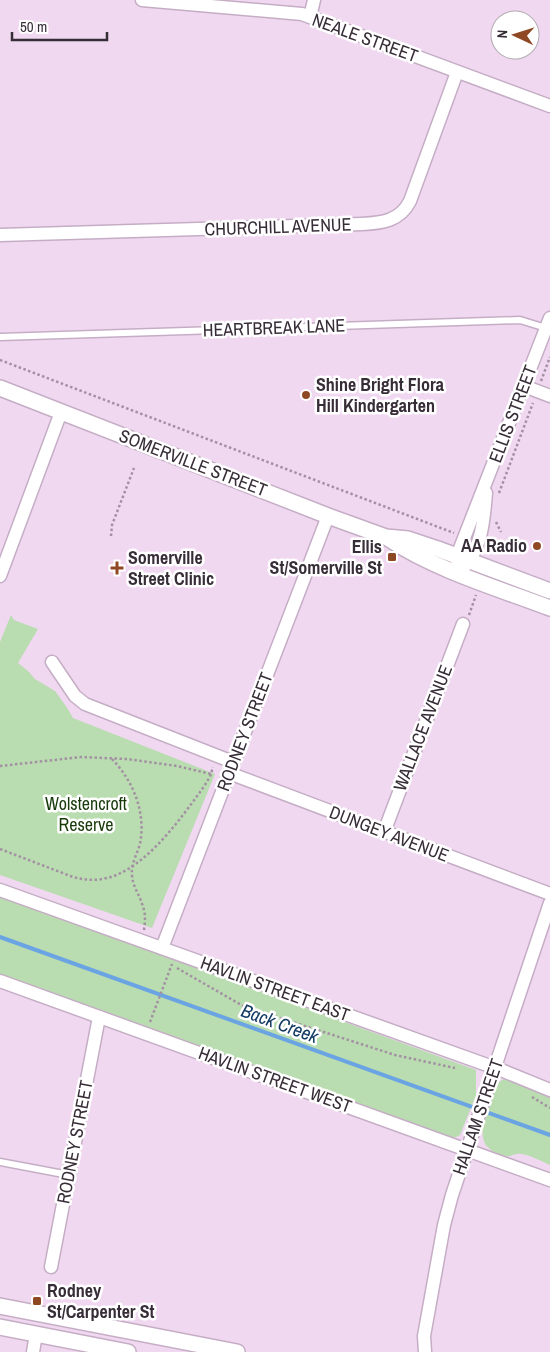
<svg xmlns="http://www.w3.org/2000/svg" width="550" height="1352" viewBox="0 0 550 1352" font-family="'Archivo Narrow',sans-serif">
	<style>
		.green { fill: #b9ddb0 }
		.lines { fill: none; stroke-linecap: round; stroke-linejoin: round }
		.stream { stroke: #6ba4e3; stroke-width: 4 }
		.service-casing { stroke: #c5aec5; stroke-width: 9 }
		.minor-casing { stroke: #c5aec5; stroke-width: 15 }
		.tertiary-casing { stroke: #c5aec5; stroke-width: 18 }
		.path { stroke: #a390a3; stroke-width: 2.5; stroke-dasharray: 2.5 2.5; stroke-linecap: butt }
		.service { stroke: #fff; stroke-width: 6 }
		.minor { stroke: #fff; stroke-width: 12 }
		.tertiary { stroke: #fff; stroke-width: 15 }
		.poi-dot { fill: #8f4824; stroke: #fff; stroke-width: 2 }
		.labels { text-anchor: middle; stroke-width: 5; stroke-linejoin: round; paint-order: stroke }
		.street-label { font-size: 18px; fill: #372d37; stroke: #fff }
		.poi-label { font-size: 18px; font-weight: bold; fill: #372d37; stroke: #fff; text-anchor: start }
		.park-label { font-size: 18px; fill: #173a0b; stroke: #fff }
		.water-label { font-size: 19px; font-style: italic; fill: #143c65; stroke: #fff }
	</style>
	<rect width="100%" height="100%" fill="#f1d8f1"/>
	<g class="green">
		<polygon points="11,615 14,620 38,629 18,663 28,671 35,679 55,691 68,709 73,718 215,774 152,928 0,875 0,642"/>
		<polygon points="0,896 476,1070 476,1095 460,1135 456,1137 446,1137 343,1098 0,974"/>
		<path d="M504,1079l46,16v70c-9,-4 -20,-10 -29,-11 -5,-1 -10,3 -15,2 -30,-7 -25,-25 -18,-48 4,-10 5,-24 16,-29z"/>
	</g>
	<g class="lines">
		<polyline class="stream" points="0,937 550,1135"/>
		<defs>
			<g id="service">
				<polyline points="0,337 520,320 546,328"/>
				<polyline points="0,1162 69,1175"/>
			</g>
			<g id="minor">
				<polyline points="142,0 302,14 550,106"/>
				<polyline points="310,17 314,0"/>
				<path d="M0,235l362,-11c20,-1 38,-3 48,-23l47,-129"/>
				<polyline points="524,386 550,396"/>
				<path d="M464,567c18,-19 20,-49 22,-74"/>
				<polyline points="458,573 457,556 550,318"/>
				<polyline points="0,576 61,412"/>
				<polyline points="52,662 75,696 85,704 233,762"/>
				<polyline points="229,773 550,894"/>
				<polyline points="384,832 463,624"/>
				<polyline points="0,890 501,1070 550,1090"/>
				<polyline points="162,948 328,516"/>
				<polyline points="0,981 550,1180"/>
				<polyline points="51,1267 99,1017"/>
				<polyline points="33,1352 36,1334"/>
				<polyline points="425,1352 424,1336 444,1225 452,1195 550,903"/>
			</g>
			<g id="tertiary">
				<polyline points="0,388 328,516 386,537 408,539 438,549 550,591"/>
				<path d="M389,539c47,31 108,49 161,69"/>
				<polyline points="0,1306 237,1352"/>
				<polyline points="0,1327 128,1352"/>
			</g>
		</defs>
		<use href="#service" class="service-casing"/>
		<use href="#minor" class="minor-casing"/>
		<use href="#tertiary" class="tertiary-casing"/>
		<g class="path">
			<polyline points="0,360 454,533"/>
			<polyline points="541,381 550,357"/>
			<polyline points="499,493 533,403"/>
			<polyline points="496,522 501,532"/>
			<polyline points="111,536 112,525 134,468"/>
			<polyline points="469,615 476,595"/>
			<path d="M112,759c22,23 34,54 28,85 -3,10 -9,20 -8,30 0,12 8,21 11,33 3,7 2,15 1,23"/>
			<polyline points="0,766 81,757 127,759 177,766 211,774 213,767"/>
			<path d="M0,849l73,28c11,3 22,4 34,1 34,-8 65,-48 85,-75 7,-10 14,-18 19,-29"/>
			<polyline points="177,968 243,1006 395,1055 455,1068"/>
			<polyline points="150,1022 172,964"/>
			<polyline points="532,1097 550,1108"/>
		</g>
		<use href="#service" class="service"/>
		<use href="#minor" class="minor"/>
		<use href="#tertiary" class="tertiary"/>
	</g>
	<g class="poi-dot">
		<circle cx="306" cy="395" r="5"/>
		<circle cx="537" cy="546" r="5"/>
		<rect x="387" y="552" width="10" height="10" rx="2.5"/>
		<path d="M114.5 560.5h5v5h5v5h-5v5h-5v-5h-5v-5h5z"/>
		<rect x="32" y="1296" width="10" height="10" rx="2.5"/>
	</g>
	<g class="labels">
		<g class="street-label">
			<text transform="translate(365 38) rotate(20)" y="6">NEALE STREET</text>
			<text transform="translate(278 227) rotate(-2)" y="6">CHURCHILL AVENUE</text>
			<text transform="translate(274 328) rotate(-2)" y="6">HEARTBREAK LANE</text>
			<text transform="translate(513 414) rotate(-69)" y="6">ELLIS STREET</text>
			<text transform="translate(193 463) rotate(21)" y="6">SOMERVILLE STREET</text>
			<text transform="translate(423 728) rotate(-69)" y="6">WALLACE AVENUE</text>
			<text transform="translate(245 732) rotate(-69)" y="6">RODNEY STREET</text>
			<text transform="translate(389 834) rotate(21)" y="6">DUNGEY AVENUE</text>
			<text transform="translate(275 989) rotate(20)" y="6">HAVLIN STREET EAST</text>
			<text transform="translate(275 1080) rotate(20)" y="6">HAVLIN STREET WEST</text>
			<text transform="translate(478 1117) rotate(-71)" y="6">HALLAM STREET</text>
			<text transform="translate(75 1142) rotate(-79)" y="6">RODNEY STREET</text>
		</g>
		<g class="poi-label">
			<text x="316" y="391">Shine Bright Flora<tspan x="316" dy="21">Hill Kindergarten</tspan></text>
			<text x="527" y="552" text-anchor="end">AA Radio</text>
			<text x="382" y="553" text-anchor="end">Ellis<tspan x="382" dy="21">St/Somerville St</tspan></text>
			<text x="128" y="564">Somerville<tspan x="128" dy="21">Street Clinic</tspan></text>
			<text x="47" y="1297">Rodney<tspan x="47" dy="21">St/Carpenter St</tspan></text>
		</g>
		<g class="park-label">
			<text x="86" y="810">Wolstencroft<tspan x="86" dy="21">Reserve</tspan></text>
		</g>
		<g class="water-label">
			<text transform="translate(280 1023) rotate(20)" y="7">Back Creek</text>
		</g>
	</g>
	<g transform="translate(515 35) rotate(274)"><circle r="24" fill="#ffffff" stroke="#afabaf"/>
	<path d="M0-4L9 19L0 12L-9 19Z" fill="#8f4824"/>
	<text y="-8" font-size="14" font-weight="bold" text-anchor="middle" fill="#372d37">N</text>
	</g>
	<path d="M12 32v8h95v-8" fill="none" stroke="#372d37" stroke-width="2.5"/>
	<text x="20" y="32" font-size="15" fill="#372d37" stroke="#ffffff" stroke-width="4" paint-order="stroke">50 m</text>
</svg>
